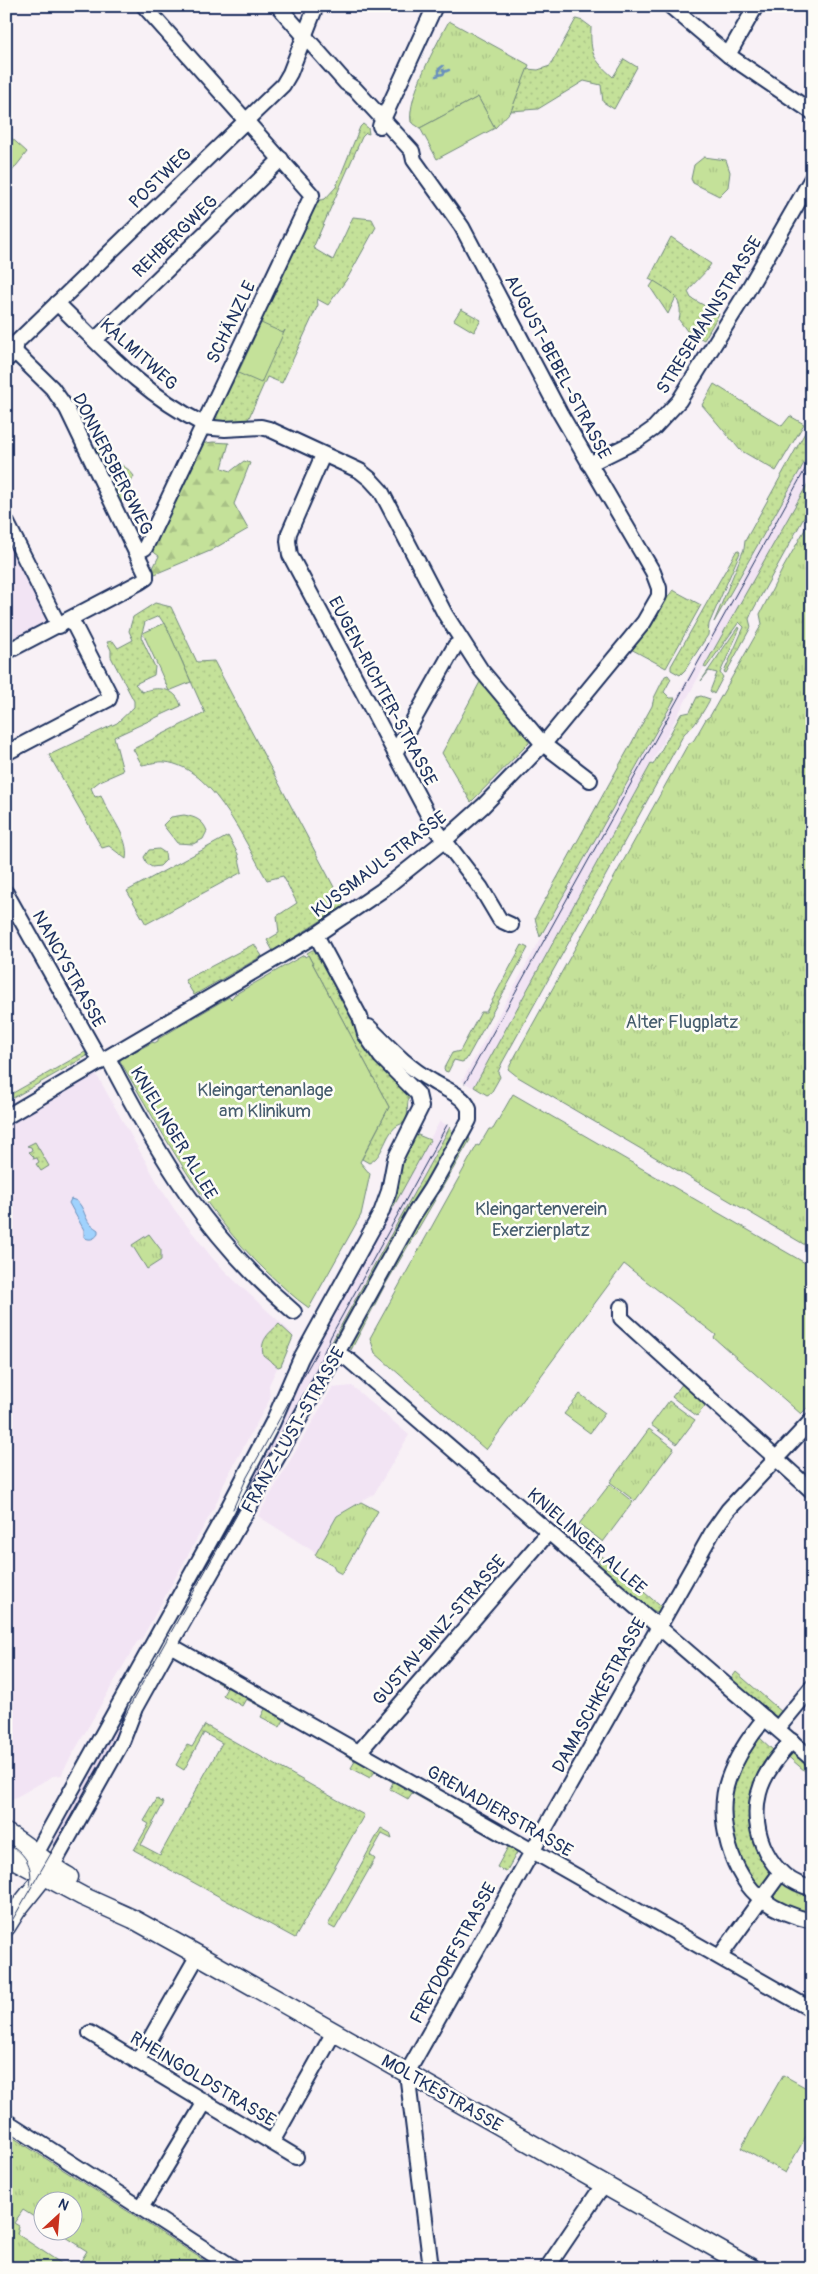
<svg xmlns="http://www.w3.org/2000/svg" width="818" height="2274" viewBox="0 0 818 2274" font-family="Pangolin,sans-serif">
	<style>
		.built { fill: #f2e4f4 }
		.grass { fill: url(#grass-dots); stroke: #70887c }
		.forest { fill: url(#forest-firs); stroke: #70887c }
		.park { fill: url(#park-tufts); stroke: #70887c; fill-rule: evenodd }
		.garden { fill: #c4e199; stroke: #70887c }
		.water { fill: #a0d2fd; stroke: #6b91bd }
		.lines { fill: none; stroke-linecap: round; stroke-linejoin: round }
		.stream { stroke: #6b91bd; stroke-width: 2.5 }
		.minor-casing { stroke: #1b2f5e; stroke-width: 18 }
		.major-casing { stroke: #1b2f5e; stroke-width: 21 }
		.minor { stroke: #fdfcf7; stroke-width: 14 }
		.major { stroke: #fdfcf7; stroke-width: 18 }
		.tram { stroke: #1b2f5e; stroke-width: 1 }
		.labels { text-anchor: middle; stroke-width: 5; stroke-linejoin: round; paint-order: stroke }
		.street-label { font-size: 18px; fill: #1b2f5e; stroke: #fdfcf7 }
		.park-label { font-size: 18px; fill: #455c6d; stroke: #fdfcf7 }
	</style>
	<defs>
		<pattern id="grass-dots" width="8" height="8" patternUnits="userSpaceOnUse" patternTransform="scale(1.25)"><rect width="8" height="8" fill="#c4e199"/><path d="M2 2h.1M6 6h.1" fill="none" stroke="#a8c186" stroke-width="1.8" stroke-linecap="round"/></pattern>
		<pattern id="forest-firs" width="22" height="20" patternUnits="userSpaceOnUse" patternTransform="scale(1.25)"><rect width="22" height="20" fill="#c4e199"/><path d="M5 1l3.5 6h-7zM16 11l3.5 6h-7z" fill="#a8c186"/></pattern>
		<pattern id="park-tufts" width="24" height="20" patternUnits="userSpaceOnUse" patternTransform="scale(1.25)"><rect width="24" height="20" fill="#c4e199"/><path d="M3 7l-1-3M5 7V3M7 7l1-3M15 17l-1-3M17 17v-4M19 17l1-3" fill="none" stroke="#a8c186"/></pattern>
	</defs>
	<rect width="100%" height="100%" fill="#f8f1f6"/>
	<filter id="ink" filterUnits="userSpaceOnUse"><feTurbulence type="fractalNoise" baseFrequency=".02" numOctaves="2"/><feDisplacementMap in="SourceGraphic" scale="10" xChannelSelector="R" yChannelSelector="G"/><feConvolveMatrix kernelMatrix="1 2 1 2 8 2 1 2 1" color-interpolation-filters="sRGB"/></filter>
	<g filter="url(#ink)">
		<g class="built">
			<polygon points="812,449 812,476 719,643 704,667 474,1087 472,1087 462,1081 582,864 705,647 731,600 729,599"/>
			<polygon points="6,534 47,614 44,624 6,642"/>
			<polygon points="94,1070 160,1187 174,1209 213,1259 235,1281 293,1334 269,1385 270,1399 226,1479 215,1506 141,1640 137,1642 63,1771 62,1775 53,1776 6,1803 6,1123"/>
			<polygon points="440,1121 450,1127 327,1351 320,1368 322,1370 60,1848 48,1841 101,1747 104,1748 294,1381"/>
			<polygon points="352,1386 409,1435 374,1494 337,1515 316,1553 258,1516 332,1388"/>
		</g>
		<g class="grass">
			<path d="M576,19l7,2 8,6c-1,27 2,32 22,50l11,-18 13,8 -23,42 -11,-7 -2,-17 -17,-4 -46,28 -27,2 16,-42 11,1 12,-4z"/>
			<polygon points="363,124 368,128 369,134 366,133 362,137 313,248 333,260 353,217 372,219 376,227 347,279 328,305 317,299 318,305 282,383 267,377 247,422 217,424 211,420 316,201 325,199 336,187 360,127"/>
			<path d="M671,237l40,27c-6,11 -17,17 -23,28l3,6 28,16 -15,26 -17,-9 -8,-11c6,-23 -12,-31 -30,-41z"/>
			<polygon points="812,420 812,449 714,622 744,549 745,541"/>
			<polygon points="92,445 129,470 134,476 119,506"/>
			<polygon points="812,476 812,503 752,612 749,619 751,627 726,673 724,672 744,627 739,622 706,668 704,667"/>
			<polygon points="737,550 740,552 739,555 709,624 708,635 685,670 680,675 671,670 671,666"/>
			<polygon points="673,590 701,605 666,668 629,648"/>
			<path d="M155,603l16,4 26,55 17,-1 130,245 -71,45 -6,-11 12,-7 -2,-17 20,-13 -14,-27 -16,4c-22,-37 -54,-113 -102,-118 -7,-1 -16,2 -23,3l-9,-16 72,-36 -37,-83 -9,-14 -14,6 -4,15 14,30 -1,8 -19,9 7,8c15,-6 34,-5 39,14l-67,31 9,34 -23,10 -9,7 4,9 6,-2c7,20 29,42 25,64l-17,-13 -7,2 -53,-93 68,-32 17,-16v-6l-23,-44v-7l-4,-8 6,-1 5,7 15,-8 -4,-9 4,-14z"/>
			<polygon points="738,627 740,628 720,673 723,677 714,694 710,691 717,673 709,671 701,681"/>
			<polygon points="668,675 671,679 664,692 670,698 675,698 540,937 535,918 652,706 654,698 665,676"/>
			<path d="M701,696l9,3c-2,5 -13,23 -17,27 -3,4 -6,4 -9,8l-182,329 -4,9 2,5 -9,16 -4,2 -13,-8 172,-314 5,-9 2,1 28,-51 9,-2 7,-15z"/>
			<path d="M184,815c11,2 19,5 23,16l-4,8 -10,5 -16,-1 -14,-18 8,-8z"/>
			<polygon points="228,836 238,854 242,872 146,924 127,891"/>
			<polygon points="159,849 165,853 166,860 160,866 152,867 147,864 144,857 149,850"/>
			<polygon points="254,944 262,956 194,995 185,980"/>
			<polygon points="522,945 528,948 466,1060 462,1062 454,1060 448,1072 445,1071 444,1068 452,1053 460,1051 481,1012 486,1012"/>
			<path d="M312,950h5l57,107 18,23 18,16c-5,9 0,16 -5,27 -21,3 -18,32 -36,40l-7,-4 27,-52 -81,-152 -1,-2z"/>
			<polygon points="85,1052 87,1056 6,1102 6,1097"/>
			<polygon points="450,1127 453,1134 452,1140 322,1370 320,1369 327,1351"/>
			<polygon points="418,1135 430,1140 346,1293 410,1136"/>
			<polygon points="468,1135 470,1140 384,1287 351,1350 350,1339 358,1321 363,1321 421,1217 420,1214"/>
			<polygon points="35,1142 49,1166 41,1171 36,1164 39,1162 37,1158 33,1159 34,1157 29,1152 32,1150 31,1147 27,1146"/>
			<path d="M279,1324l14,13 -12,29 -3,1 -15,-12c-3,-15 5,-21 16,-31z"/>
			<polygon points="602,1556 666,1611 660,1613 652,1610 599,1566 599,1561"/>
			<polygon points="736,1672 783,1713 782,1715 777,1717 772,1714 731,1679"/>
			<polygon points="221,1679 296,1723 295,1726 284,1720 280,1727 261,1717 265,1709 246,1699 242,1706 223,1695 227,1688 216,1682"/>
			<polygon points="205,1725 364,1815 295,1938 134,1850 149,1824 144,1821 157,1799 164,1803 141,1845 160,1855 222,1743 204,1733 184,1770 176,1765 187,1745 192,1747"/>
			<path d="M759,1737l16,15 -22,44 22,76 -14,21c-29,-38 -45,-89 -18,-134 4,-8 10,-15 16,-22z"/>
			<polygon points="345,1751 519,1849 506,1872 497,1867 508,1847 412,1793 408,1799 390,1789 393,1782 375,1772 370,1778 351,1768 355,1761 344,1754"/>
			<polygon points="790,1751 795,1751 812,1766 812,1777 785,1754"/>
			<polygon points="381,1828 390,1833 392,1839 382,1834 370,1855 375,1859 335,1929 328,1925"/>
		</g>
		<polygon class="forest" points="213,442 229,443 222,468 231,471 244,461 250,463 234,504 248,529 210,551 155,574 152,570 159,556 147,547 199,444"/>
		<g class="park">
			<path d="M449,21l80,44 -18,46 -16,17 -17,-31 -58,31 -9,-6c-4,-25 25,-77 38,-101z"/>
			<polygon points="704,157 726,160 730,172 728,187 719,196 693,183 691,179 694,165"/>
			<polygon points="654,281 670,291 676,297 668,314 650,287"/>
			<polygon points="461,309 481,320 474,332 454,320"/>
			<polygon points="714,384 782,426 790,416 804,424 776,471 740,450 702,405"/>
			<polygon points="812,517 812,1249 518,1077 508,1069 687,746 694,740 706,719 710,716 762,624 760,614 782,570"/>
			<polygon points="480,682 529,737 529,743 471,802 442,753"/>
			<polygon points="149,1234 161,1250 161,1260 147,1269 132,1245"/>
			<polygon points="683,1383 685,1386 687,1384 708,1402 697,1416 672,1397"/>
			<polygon points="580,1394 605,1413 590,1433 564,1414"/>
			<polygon points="669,1401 695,1420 677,1444 651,1425"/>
			<polygon points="649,1429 674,1448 635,1501 610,1482"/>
			<polygon points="361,1502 378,1511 342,1574 336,1571 333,1565 315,1555 337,1516"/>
			<polygon points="778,1878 812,1893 812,1913 797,1911 768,1896"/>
			<path d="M6,2133l210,135h-210zM42,2202h30v30h-15l30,19 -8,13 -3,-2 -3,4 -6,-4 -2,4 -48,-32 2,-8 -5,-3 9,-13 19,12z"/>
		</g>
		<g class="garden">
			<polygon points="478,97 495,128 437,159 420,128"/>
			<polygon points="7,134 27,152 6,179 6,135"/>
			<polygon points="261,323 283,333 285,330 261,383 238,373"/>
			<polygon points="165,623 191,682 169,691 143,633"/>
			<path d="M304,955l1,2 3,-2 81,152 -29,55 10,12 -9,41 -52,93c-16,-11 -29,-24 -43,-37 -63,-60 -102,-136 -146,-210l1,-2 32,-17 1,1 4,-2v-2l71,-42 2,2 3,-4z"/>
			<polygon points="513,1094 812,1267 812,1403 801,1414 714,1338 716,1335 624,1264 486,1450 375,1353 370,1338 477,1145 479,1146 489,1129 493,1129"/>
			<polygon points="610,1484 633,1502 603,1542 579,1524"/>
			<polygon points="783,2075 812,2091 812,2126 785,2173 741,2148"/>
		</g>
		<path class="water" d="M71,1199c13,2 12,18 20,26 2,2 5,3 7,5v4c-3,5 -9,7 -14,3v-7l-15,-27z"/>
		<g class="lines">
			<g class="stream">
				<polyline points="444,72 449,70"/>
				<polyline points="439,75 443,74 445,72 443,70"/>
				<polyline points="436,76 439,75 439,69 443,66"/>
			</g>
			<defs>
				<g id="minor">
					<polyline points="670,6 728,55 812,112"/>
					<polyline points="728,55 756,6"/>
					<polyline points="380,126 435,6"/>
					<path d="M57,303c49,48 84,89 146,121"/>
					<polyline points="95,340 281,159"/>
					<polyline points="6,360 15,352 17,342 283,85 290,73 316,6"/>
					<polyline points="202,427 225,429 261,427 269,429 360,471 370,479 381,491 445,614 481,670 543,744 590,780"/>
					<polyline points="323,455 289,533 288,541 290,555 435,828 481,888 500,920 511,925"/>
					<polyline points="589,464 636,441 653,429 679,401 746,293 812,178"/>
					<polyline points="6,521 59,626"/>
					<polyline points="137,552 145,548 312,195 144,6"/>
					<polyline points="6,652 140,582 146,578 146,573 67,409 52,388 15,352"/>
					<polyline points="6,753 109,699 110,695 71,619"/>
					<polyline points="395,753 455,646 461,642"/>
					<polyline points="6,893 101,1062"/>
					<path d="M108,1058c51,99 99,180 186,254"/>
					<polyline points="6,1117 316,935 381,891 445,840 483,806 547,740 644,622 659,596 659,588 653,572 560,413 462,227 414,160 412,151 355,89 346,83 278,6"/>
					<polyline points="621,1307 621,1318 812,1491"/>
					<polyline points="337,1353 349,1360 812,1759"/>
					<polyline points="170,1645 812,2010"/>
					<path d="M765,1718c-16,19 -29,39 -37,62 -13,37 3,97 35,120 15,11 31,17 49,21"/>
					<polyline points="778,1728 812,1687"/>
					<path d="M792,1741c-14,15 -28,32 -33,52 -10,38 11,87 53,95"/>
					<polyline points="359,1752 548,1533"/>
					<polyline points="36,1854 226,1512 273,1422 301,1358 381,1213 389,1191 395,1159 421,1107 418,1094 381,1057 365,1034 360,1017 316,935"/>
					<path d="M52,1867l70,-125 13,-34 35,-63 167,-292 77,-139 17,-26 32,-57 6,-11v-11c-5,-14 -25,-20 -37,-28 -25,-14 -43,-34 -63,-54"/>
					<polyline points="720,1956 781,1872"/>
					<polyline points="90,2033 296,2157"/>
					<polyline points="137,2062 198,1955"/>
					<polyline points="6,2121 234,2268"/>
					<polyline points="272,2142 334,2032"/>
					<polyline points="141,2208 205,2102"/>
					<polyline points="431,2268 407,2073 713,1531 728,1510 812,1420"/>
					<polyline points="547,2268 603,2185"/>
				</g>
				<g id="major">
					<path d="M6,1833c23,12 40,32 63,44"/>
					<polyline points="6,1855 82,1896 133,1919 198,1955 751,2268"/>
					<polyline points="6,1927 16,1911 51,1867"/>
				</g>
			</defs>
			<use href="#minor" class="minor-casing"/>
			<use href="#major" class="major-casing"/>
			<use href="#minor" class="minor"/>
			<use href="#major" class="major"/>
			<g class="tram">
				<polyline points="465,1083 812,457"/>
				<polyline points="233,1509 247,1477 318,1350"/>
				<path d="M6,1842c18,10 28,23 24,44"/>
				<polyline points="6,1931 94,1779 134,1698 308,1388 331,1336 447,1125"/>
			</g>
		</g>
	</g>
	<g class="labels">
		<g class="street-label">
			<text transform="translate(160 178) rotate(-44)" y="6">POSTWEG</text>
			<text transform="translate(175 236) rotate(-44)" y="6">REHBERGWEG</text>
			<text transform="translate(709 315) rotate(-58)" y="6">STRESEMANNSTRASSE</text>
			<text transform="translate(231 322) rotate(-64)" y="6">SCHÄNZLE</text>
			<text transform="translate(139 354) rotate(42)" y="6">KALMITWEG</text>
			<text transform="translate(558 367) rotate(62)" y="6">AUGUST-BEBEL-STRASSE</text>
			<text transform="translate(113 464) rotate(63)" y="6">DONNERSBERGWEG</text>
			<text transform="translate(383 691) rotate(62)" y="6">EUGEN-RICHTER-STRASSE</text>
			<text transform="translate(379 864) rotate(-37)" y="6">KUSSMAULSTRASSE</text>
			<text transform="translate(69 969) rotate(61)" y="6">NANCYSTRASSE</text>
			<text transform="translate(174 1133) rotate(59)" y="6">KNIELINGER ALLEE</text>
			<text transform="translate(293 1430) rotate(-60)" y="6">FRANZ-LUST-STRASSE</text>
			<text transform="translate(587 1541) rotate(41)" y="6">KNIELINGER ALLEE</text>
			<text transform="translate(439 1630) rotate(-49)" y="6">GUSTAV-BINZ-STRASSE</text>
			<text transform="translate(599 1695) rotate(-61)" y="6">DAMASCHKESTRASSE</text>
			<text transform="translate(500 1811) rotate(30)" y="6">GRENADIERSTRASSE</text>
			<text transform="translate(453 1953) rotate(-61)" y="6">FREYDORFSTRASSE</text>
			<text transform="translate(203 2079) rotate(31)" y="6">RHEINGOLDSTRASSE</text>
			<text transform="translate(442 2093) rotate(30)" y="6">MOLTKESTRASSE</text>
		</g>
		<g class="park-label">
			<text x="682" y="1028">Alter Flugplatz</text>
			<text x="265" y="1096">Kleingartenanlage<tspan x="265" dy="21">am Klinikum</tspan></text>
			<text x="541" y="1215">Kleingartenverein<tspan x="541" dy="21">Exerzierplatz</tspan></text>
		</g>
	</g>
	<rect width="818" height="2274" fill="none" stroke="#fdfcf7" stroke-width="25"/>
	<rect x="12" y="12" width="793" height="2249" fill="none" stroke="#1b2f5e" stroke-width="2" filter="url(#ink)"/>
	<g transform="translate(58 2216) rotate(26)"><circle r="24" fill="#fdfcf7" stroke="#a3aaba"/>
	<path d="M0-4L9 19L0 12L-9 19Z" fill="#c8321e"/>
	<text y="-8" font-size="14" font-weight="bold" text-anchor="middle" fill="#1b2f5e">N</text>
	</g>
</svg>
